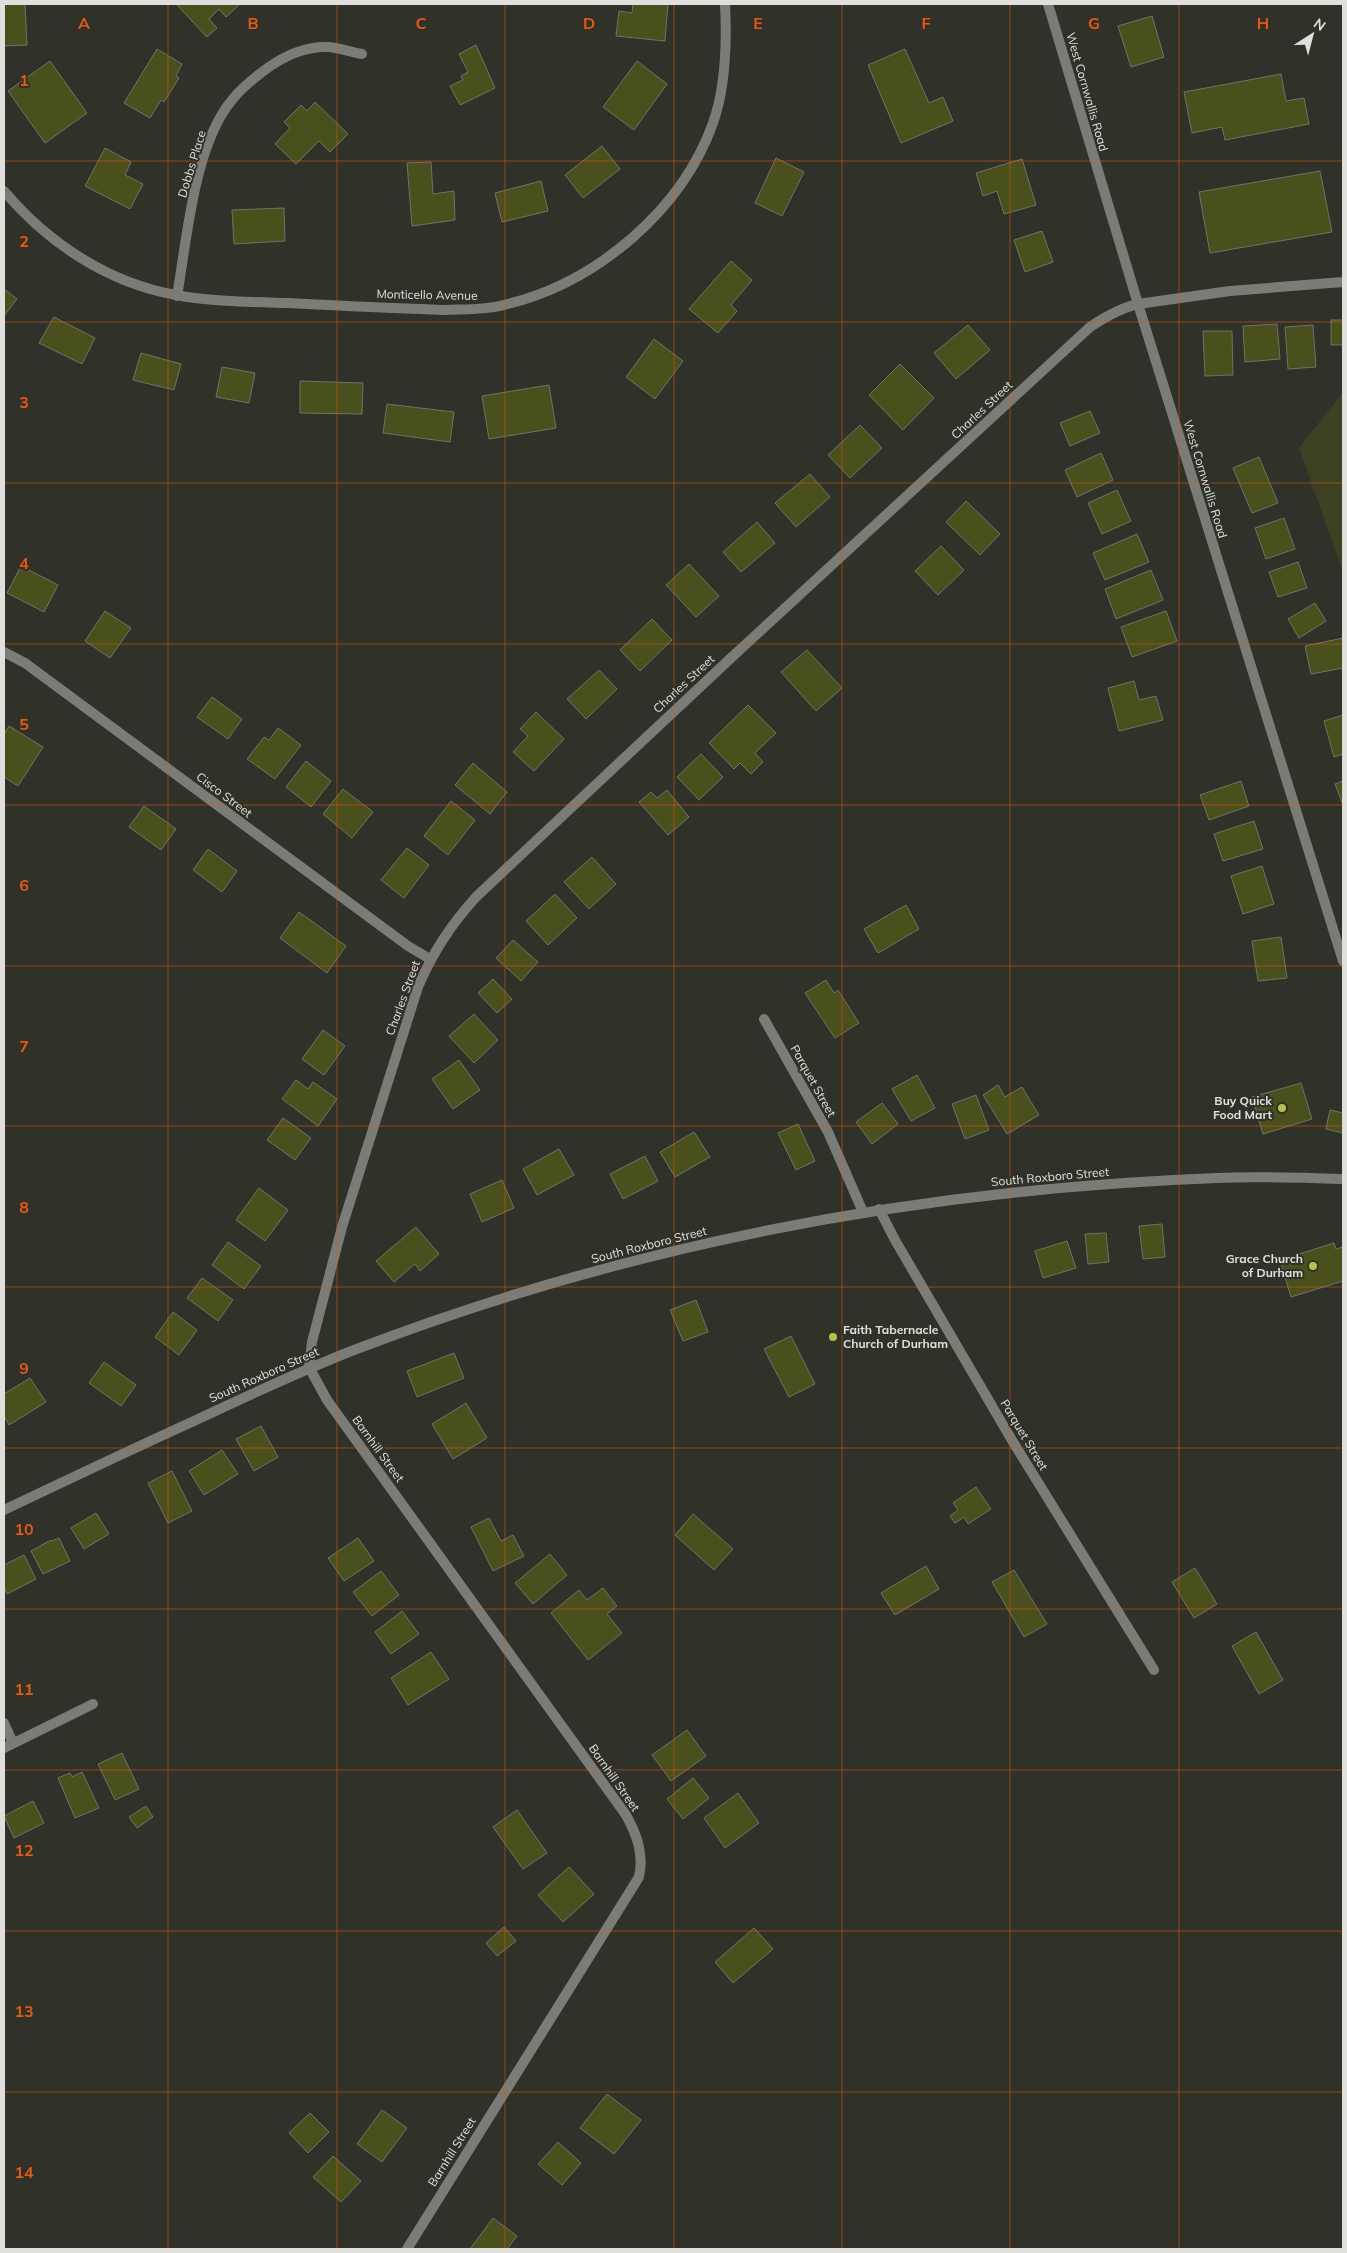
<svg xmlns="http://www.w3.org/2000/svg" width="1347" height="2253" viewBox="0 0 1347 2253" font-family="Mulish,sans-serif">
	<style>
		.green { fill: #3d4121 }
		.building { fill: #4a501c; stroke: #717269 }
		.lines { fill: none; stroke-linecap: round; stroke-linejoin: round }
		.minor { stroke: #7b7c77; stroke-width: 10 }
		.tertiary { stroke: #7b7c77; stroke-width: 10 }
		.grid { fill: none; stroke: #e8590c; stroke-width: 1; stroke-opacity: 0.55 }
		.poi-dot { fill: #b5c249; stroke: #303229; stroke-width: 2 }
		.labels { text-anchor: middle; stroke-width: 4; stroke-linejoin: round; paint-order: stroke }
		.street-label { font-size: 12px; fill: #dfe0db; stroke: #303229 }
		.poi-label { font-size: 12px; font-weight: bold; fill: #dfe0db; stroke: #303229; text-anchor: end }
		.grid-label { font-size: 16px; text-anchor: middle; font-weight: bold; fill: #e8590c; stroke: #303229; stroke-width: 4; stroke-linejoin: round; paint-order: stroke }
	</style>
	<rect width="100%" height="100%" fill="#303229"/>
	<polygon class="green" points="1343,392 1343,572 1299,448"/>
	<g class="building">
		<polygon points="4,4 25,4 27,45 4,46"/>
		<polygon points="176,4 240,4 226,17 219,9 209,19 217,28 207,37"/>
		<polygon points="633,4 668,4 665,41 616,36 619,11 632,13"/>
		<polygon points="1152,16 1164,57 1131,67 1118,26"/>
		<polygon points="476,45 495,88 460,105 450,86 463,80 461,76 468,72 459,54"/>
		<polygon points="157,49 182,64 176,76 179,78 164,102 161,100 150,118 124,103"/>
		<polygon points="905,49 929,103 943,97 953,121 901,143 868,65"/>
		<polygon points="50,61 87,113 45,143 8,91"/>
		<polygon points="637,61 667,84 634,130 603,107"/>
		<polygon points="1281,74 1286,101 1304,98 1309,124 1225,140 1222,127 1192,133 1184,92"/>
		<polygon points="315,102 348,134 330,152 319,141 296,164 275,144 290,128 284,122 301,105 307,111"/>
		<polygon points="602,146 620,169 583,198 565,175"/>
		<polygon points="105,148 131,162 125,175 143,184 130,209 85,186"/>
		<polygon points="776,158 804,172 782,216 755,203"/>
		<polygon points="1022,159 1036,205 1004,214 997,191 983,196 976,173"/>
		<polygon points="431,162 433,194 454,191 455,220 412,226 407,163"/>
		<polygon points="1320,171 1332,232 1210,253 1199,192"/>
		<polygon points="541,181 548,211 502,222 495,193"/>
		<polygon points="284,208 285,241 234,244 232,210"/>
		<polygon points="1042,231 1053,262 1025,272 1014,240"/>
		<polygon points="731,261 752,280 731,305 737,311 718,333 689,309"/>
		<polygon points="4,289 17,299 4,316"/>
		<polygon points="54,317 95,338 82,364 39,343"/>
		<rect x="1331" y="320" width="12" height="25"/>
		<polygon points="1277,324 1280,359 1245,362 1243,326"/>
		<polygon points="968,325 990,350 956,379 934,353"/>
		<polygon points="1313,325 1316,367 1288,369 1285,327"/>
		<polygon points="1203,331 1232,331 1233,375 1205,376"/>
		<polygon points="654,339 683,361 655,399 626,377"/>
		<polygon points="141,353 181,364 174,390 133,380"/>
		<polygon points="900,364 934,398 903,430 869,395"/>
		<polygon points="222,367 255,373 249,403 216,397"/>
		<polygon points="300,381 363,383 362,414 300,413"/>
		<polygon points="549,385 556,428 489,439 482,396"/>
		<polygon points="387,404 454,412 450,442 383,433"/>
		<polygon points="1090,411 1100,433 1070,446 1060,423"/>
		<polygon points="860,425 882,448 850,478 828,455"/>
		<polygon points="1101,453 1113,480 1077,497 1065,470"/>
		<polygon points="1259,457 1278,503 1252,513 1233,468"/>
		<polygon points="810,474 830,497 796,527 775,503"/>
		<polygon points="1117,490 1131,521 1102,534 1088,503"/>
		<polygon points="966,501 1000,534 980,555 946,522"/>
		<polygon points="1284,518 1295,549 1266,559 1255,528"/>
		<polygon points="757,522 775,543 741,572 723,552"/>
		<polygon points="1137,534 1149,562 1105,580 1093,553"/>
		<polygon points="941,546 964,570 938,595 915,571"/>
		<polygon points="1298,562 1307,588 1278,597 1269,572"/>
		<polygon points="689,564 719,596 696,617 666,585"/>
		<polygon points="21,566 58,585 44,612 7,593"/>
		<polygon points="1151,570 1163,600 1116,619 1105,589"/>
		<polygon points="1315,603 1326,621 1299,638 1288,619"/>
		<polygon points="105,611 131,628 110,658 85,641"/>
		<polygon points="1166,611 1177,641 1132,657 1121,627"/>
		<polygon points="652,619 672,640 640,671 620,650"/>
		<polygon points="1343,638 1343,668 1311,674 1305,646"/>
		<polygon points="807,650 842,688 816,711 781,672"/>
		<polygon points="599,670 617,689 586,719 567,699"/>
		<polygon points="1134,681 1139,700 1156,696 1163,720 1119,731 1108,688"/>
		<polygon points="212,697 242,719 228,739 197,717"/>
		<polygon points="748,705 776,733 755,753 763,762 751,774 740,763 734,769 709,743"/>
		<polygon points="536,712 564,739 534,771 513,752 528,736 520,729"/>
		<polygon points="1343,715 1343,754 1334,757 1324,721"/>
		<polygon points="9,726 43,747 18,786 4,777 4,734"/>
		<polygon points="278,728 301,745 275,779 247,759 264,737 269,740"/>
		<polygon points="701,754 723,777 699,800 677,777"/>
		<polygon points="306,761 331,781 311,807 286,787"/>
		<polygon points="473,763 507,792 490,814 455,785"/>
		<polygon points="1241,781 1249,806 1209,820 1200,795"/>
		<polygon points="1343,781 1343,805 1335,784"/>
		<polygon points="343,789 373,812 352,838 323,814"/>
		<polygon points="667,790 689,817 668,835 639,802 651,792 657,798"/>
		<polygon points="451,801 475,820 448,855 424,836"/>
		<polygon points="144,806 176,829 161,850 129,827"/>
		<polygon points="1254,821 1263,849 1223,861 1214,834"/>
		<polygon points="407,848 429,865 404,898 381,880"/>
		<polygon points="208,849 237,871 222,892 193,870"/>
		<polygon points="592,857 616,884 589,909 564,882"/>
		<polygon points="1262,866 1274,904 1243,914 1231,876"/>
		<polygon points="555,894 577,918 548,945 526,921"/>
		<polygon points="906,905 919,929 878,953 864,929"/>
		<polygon points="299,912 346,946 327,973 280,938"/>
		<polygon points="1281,937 1287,978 1258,981 1252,941"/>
		<polygon points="513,940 538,962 521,981 496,958"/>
		<polygon points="493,979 512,999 497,1013 478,993"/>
		<polygon points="826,980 834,993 838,990 859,1023 835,1038 805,993"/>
		<polygon points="474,1014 498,1040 474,1063 449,1036"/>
		<polygon points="323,1030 345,1046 324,1075 302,1059"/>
		<polygon points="459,1060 480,1090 453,1109 432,1079"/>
		<polygon points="917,1075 935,1108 911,1121 892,1089"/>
		<polygon points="296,1080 308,1089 313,1082 337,1099 318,1126 282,1099"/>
		<polygon points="1301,1083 1312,1119 1263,1134 1252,1097"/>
		<polygon points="998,1085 1005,1097 1022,1087 1039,1115 1007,1134 983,1095"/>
		<polygon points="976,1095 989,1130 965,1139 952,1104"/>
		<polygon points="882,1103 898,1124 872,1144 856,1122"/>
		<polygon points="1330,1110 1343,1113 1343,1133 1326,1129"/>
		<polygon points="283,1118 311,1138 295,1160 267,1140"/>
		<polygon points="798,1124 815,1161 796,1170 778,1133"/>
		<polygon points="694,1132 710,1157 675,1177 660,1152"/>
		<polygon points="559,1149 574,1175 537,1195 523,1169"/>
		<polygon points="645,1156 658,1181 623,1199 610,1174"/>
		<polygon points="502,1180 514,1208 482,1222 470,1194"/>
		<polygon points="259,1188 288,1210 265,1241 236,1220"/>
		<polygon points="1162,1224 1165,1257 1143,1259 1139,1226"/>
		<polygon points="416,1227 439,1254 420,1271 415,1264 394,1282 376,1261"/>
		<polygon points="1106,1233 1109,1262 1088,1264 1085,1234"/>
		<polygon points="1067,1241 1076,1268 1043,1278 1035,1251"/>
		<polygon points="228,1242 261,1266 244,1289 212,1265"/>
		<polygon points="1334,1243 1336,1249 1343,1247 1343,1281 1291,1297 1280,1260"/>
		<polygon points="202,1278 233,1300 218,1321 187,1298"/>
		<polygon points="696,1300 708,1332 683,1341 670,1310"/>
		<polygon points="173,1312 197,1330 179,1355 155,1337"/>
		<polygon points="791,1336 815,1384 789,1397 764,1349"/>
		<polygon points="454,1353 464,1378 417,1397 407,1371"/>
		<polygon points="104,1362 136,1385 121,1406 89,1383"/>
		<polygon points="30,1378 46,1402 9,1425 4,1416 4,1394"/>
		<polygon points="466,1403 487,1438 453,1459 432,1424"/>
		<polygon points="261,1426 278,1457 254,1471 236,1439"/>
		<polygon points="222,1450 238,1474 204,1495 189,1471"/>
		<polygon points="172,1471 192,1511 168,1523 148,1483"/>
		<polygon points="976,1487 991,1509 968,1524 964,1517 955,1523 950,1516 958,1510 953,1503"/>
		<polygon points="96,1513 109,1534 84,1549 71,1528"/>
		<polygon points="693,1514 733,1549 714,1570 675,1535"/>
		<polygon points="489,1518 501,1541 513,1535 524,1556 493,1571 471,1527"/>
		<polygon points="59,1538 70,1561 43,1574 31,1551 51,1540 52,1541"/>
		<polygon points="358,1538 374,1561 344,1581 328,1558"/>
		<polygon points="550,1554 567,1575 533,1604 515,1583"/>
		<polygon points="24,1555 36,1579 7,1594 4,1587 4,1565"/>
		<polygon points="926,1566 939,1589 895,1615 881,1593"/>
		<polygon points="1195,1568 1217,1604 1194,1618 1172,1582"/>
		<polygon points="1014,1570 1047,1624 1024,1637 992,1582"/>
		<polygon points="381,1571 399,1595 372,1616 353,1592"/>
		<polygon points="603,1588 617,1606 607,1614 622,1633 588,1660 551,1613 579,1590 587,1600"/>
		<polygon points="402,1611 419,1634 391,1654 375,1632"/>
		<polygon points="1256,1632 1283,1680 1259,1694 1232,1646"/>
		<polygon points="431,1652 449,1679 408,1705 391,1678"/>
		<polygon points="687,1730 706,1756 671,1781 652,1755"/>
		<polygon points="122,1753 139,1789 115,1800 98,1764"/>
		<polygon points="82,1772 99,1808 75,1818 58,1778 70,1773 72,1777"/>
		<polygon points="693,1778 709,1798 683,1819 667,1799"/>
		<polygon points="738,1793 759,1823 725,1848 704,1818"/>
		<polygon points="33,1801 44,1823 14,1838 4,1816"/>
		<polygon points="146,1806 153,1817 137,1828 129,1817"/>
		<polygon points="517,1810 547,1853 523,1869 493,1827"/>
		<polygon points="569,1867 594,1894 563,1922 538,1895"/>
		<polygon points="504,1927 516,1941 497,1956 486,1943"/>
		<polygon points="754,1928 773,1949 733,1983 715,1962"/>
		<polygon points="607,2094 641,2120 614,2154 580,2128"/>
		<polygon points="382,2110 407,2128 382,2162 357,2144"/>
		<polygon points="310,2113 329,2132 308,2153 289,2133"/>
		<polygon points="558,2142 581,2163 562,2185 538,2164"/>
		<polygon points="333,2156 361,2181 341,2202 313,2177"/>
		<polygon points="493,2218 517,2236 507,2249 470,2249"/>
	</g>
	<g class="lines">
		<g class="minor">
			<path d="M4,191c44,52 104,92 172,104 37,7 75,7 113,8 52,3 104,5 155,7 22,-1 43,0 64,-6 89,-22 174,-94 205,-181 13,-37 14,-80 12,-119"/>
			<path d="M177,296c10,-57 17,-151 55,-196 10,-13 23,-23 37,-33 17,-12 38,-21 60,-20 10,1 22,5 33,7"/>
			<polyline points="4,652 25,663 408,946 430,959"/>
			<polyline points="764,1019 828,1132 863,1212"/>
			<polyline points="879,1209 895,1240 1013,1442 1154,1670"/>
			<polyline points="4,1723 13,1743"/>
			<polyline points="4,1748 93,1704"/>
			<path d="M407,2249l232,-372c5,-23 -2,-42 -13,-62l-299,-415 -18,-33 3,-25 30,-115 76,-240c15,-35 32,-61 58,-90l256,-240 358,-330c15,-10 30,-19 48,-23l92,-13 113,-9"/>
		</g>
		<g class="tertiary">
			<polyline points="1048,4 1138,304 1343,961"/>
			<path d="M4,1510c63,-30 126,-60 190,-89 53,-25 106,-50 160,-71 276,-106 568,-161 863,-172 42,-2 84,0 126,1"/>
		</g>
	</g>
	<path class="grid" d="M168,4v2245M337,4v2245M505,4v2245M674,4v2245M842,4v2245M1010,4v2245M1179,4v2245M4,161h1339M4,322h1339M4,483h1339M4,644h1339M4,805h1339M4,966h1339M4,1126h1339M4,1287h1339M4,1448h1339M4,1609h1339M4,1770h1339M4,1931h1339M4,2092h1339"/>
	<g class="poi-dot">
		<circle cx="1282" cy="1108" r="5"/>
		<circle cx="1313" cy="1266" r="5"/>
		<circle cx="833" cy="1337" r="5"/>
	</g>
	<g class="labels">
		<g class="street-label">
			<text transform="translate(1087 92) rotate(74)" y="4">West Cornwallis Road</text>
			<text transform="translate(192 164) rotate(-73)" y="4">Dobbs Place</text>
			<text transform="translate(427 295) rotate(1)" y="4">Monticello Avenue</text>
			<text transform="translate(982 410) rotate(-43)" y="4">Charles Street</text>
			<text transform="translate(1205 479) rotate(73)" y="4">West Cornwallis Road</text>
			<text transform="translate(684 684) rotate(-43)" y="4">Charles Street</text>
			<text transform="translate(224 795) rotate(37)" y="4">Cisco Street</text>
			<text transform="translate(403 998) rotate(-70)" y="4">Charles Street</text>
			<text transform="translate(813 1081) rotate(61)" y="4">Parquet Street</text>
			<text transform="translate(1050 1177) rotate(-5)" y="4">South Roxboro Street</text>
			<text transform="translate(649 1245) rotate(-14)" y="4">South Roxboro Street</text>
			<text transform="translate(264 1375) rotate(-24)" y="4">South Roxboro Street</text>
			<text transform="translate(1024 1435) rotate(59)" y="4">Parquet Street</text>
			<text transform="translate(378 1449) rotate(54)" y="4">Barnhill Street</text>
			<text transform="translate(614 1778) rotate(55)" y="4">Barnhill Street</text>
			<text transform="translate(452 2152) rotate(-58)" y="4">Barnhill Street</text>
		</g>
		<g class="poi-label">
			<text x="1272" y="1105">Buy Quick<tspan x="1272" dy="14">Food Mart</tspan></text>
			<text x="1303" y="1263">Grace Church<tspan x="1303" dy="14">of Durham</tspan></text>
			<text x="843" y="1334" text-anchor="start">Faith Tabernacle<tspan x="843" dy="14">Church of Durham</tspan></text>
		</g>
	</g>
	<g class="grid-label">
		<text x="84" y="29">A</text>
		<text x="253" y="29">B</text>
		<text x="421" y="29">C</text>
		<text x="589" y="29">D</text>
		<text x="758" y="29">E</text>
		<text x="926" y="29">F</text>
		<text x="1094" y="29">G</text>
		<text x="1263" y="29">H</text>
		<text x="24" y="86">1</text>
		<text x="24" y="247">2</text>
		<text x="24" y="408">3</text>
		<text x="24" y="569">4</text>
		<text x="24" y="730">5</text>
		<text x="24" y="891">6</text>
		<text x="24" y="1052">7</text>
		<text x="24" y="1213">8</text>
		<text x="24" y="1374">9</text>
		<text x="24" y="1535">10</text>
		<text x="24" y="1695">11</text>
		<text x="24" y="1856">12</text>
		<text x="24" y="2017">13</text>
		<text x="24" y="2178">14</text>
	</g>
	<rect width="1347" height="2253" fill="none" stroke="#dfe0db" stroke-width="10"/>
	<g transform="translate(1312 35) rotate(36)" stroke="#303229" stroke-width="4" paint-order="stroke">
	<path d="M0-4L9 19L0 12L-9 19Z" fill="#dfe0db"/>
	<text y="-8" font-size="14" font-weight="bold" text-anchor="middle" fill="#dfe0db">N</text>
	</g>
</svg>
